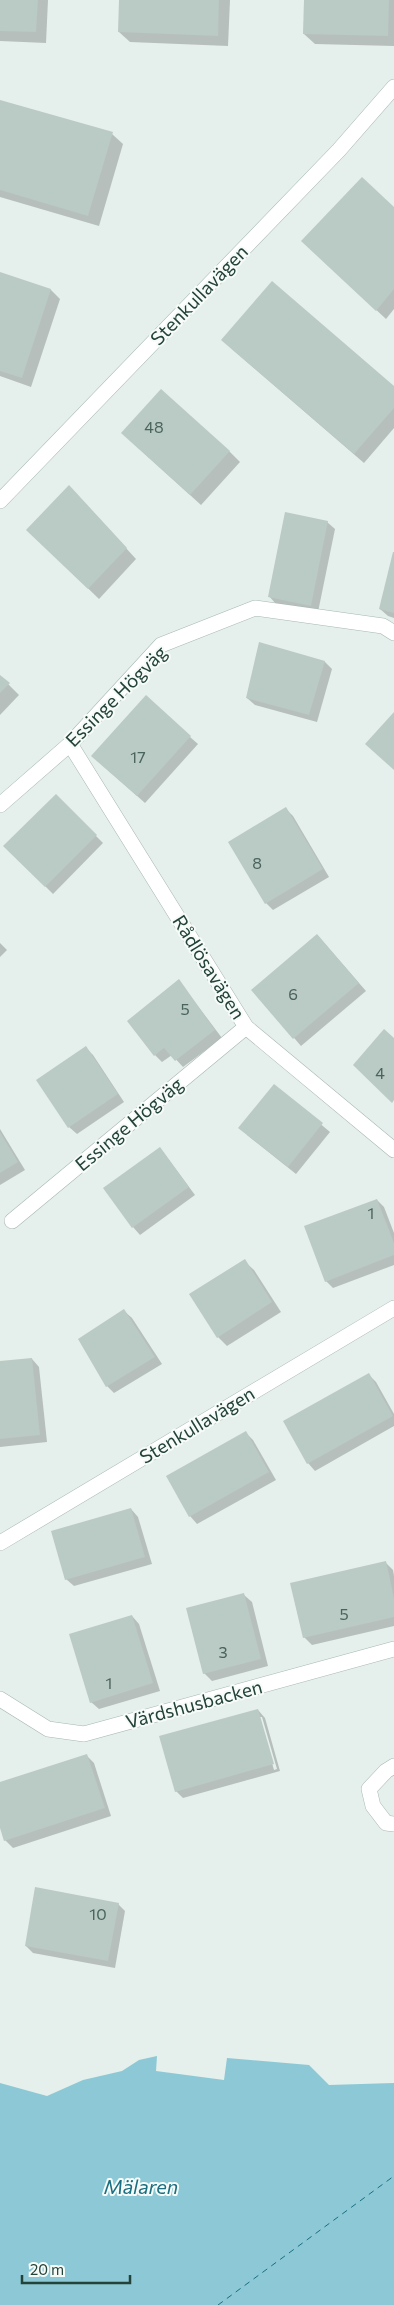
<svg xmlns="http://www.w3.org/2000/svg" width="394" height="2305" viewBox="0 0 394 2305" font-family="Commissioner,sans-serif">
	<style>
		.water { fill: #8cc8d5 }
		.shadow { fill: #0003; fill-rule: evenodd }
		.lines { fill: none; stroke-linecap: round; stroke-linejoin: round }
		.ferry { stroke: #1a6e81; stroke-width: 1; stroke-dasharray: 6 5; stroke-linecap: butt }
		.building { fill: #bacac4 }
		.minor-casing { stroke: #a7b8b2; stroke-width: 16 }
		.minor { stroke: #fff; stroke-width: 15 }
		.labels { text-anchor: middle; stroke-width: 4; stroke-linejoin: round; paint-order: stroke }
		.number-label { font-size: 16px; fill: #49645c }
		.street-label { font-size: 19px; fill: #23423a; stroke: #f6fbf8 }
		.water-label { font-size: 20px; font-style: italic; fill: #1a6e81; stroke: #f6fbf8 }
	</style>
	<rect width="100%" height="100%" fill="#e5efeb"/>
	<polygon class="water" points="157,2056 156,2071 224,2080 227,2058 309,2065 329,2085 394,2083 394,2305 0,2305 0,2083 47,2096 83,2080 122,2071 139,2060"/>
	<g class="shadow">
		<polygon points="0,0 48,0 46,43 0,41"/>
		<polygon points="120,0 230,0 228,46 130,42 119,32"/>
		<polygon points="305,0 394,0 394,46 315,44 304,34"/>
		<polygon points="0,101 112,134 123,144 99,226 0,197"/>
		<polygon points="394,209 394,309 386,319 312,250"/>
		<polygon points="0,274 51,290 60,299 31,387 0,376"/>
		<polygon points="232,349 394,387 394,428 364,463"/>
		<polygon points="134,444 229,451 240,462 201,505"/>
		<polygon points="80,498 136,559 99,599 28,530"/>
		<polygon points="327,522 335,529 318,612 276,604 269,596"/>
		<polygon points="394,554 394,618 388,616 380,609"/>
		<polygon points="260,644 325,662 332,669 317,722 255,705 247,698"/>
		<polygon points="0,676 19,695 0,715"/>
		<polygon points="190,737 198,744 145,803 100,763"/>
		<polygon points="56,796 103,843 53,894 5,846"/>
		<polygon points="286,809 293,816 329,877 273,910 266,903"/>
		<polygon points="317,935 366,991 301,1046 253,990"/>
		<polygon points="0,943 7,950 0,957"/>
		<polygon points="179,981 222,1038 183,1067 172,1055 162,1062 155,1055"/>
		<polygon points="86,1048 93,1055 124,1102 77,1134 69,1127"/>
		<polygon points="274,1085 330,1132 296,1174 247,1135"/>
		<polygon points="0,1129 25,1170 0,1185"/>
		<polygon points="160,1148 195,1195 140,1235 133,1227"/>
		<polygon points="377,1200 384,1207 394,1233 394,1265 333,1288 326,1281"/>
		<polygon points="244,1261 254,1270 281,1312 227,1346 218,1337"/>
		<polygon points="124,1311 132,1318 162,1364 114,1393 107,1386"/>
		<polygon points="32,1359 39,1367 47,1442 0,1447 0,1363"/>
		<polygon points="369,1375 376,1382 394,1414 394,1426 315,1471 308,1463"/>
		<polygon points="246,1433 253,1440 276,1480 197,1524 190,1516"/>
		<polygon points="131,1509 138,1517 152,1564 74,1586 66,1579"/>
		<polygon points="385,1562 393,1570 394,1576 394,1626 312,1645 304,1637"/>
		<polygon points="244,1595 252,1602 268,1666 212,1681 204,1673"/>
		<polygon points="132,1616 139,1624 160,1691 99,1709 91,1702"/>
		<path d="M258,1710l7,8 15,53 -97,27 -7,-7zM259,1717h3l15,52 -3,1z"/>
		<polygon points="87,1756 94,1763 111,1816 13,1848 5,1840 0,1823 0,1784"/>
		<polygon points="118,1904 125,1911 115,1968 33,1953 26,1946"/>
	</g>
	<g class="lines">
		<polyline class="ferry" points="218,2305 394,2176"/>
	</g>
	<g class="building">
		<polygon points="0,0 38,0 36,32 0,31"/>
		<polygon points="119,0 219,0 218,36 118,32"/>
		<polygon points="304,0 389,0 388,36 303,34"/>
		<polygon points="0,100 113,132 88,216 0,190"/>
		<polygon points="362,177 394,207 394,289 376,311 301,241"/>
		<polygon points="0,272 51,289 22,378 0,371"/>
		<polygon points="272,281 394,386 394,408 354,454 221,340"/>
		<polygon points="161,389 230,451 190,495 121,433"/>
		<polygon points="69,485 127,548 88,589 26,530"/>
		<polygon points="285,512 328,521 311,606 268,597"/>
		<polygon points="393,552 394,552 394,613 379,609"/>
		<polygon points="259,642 325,661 309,715 246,698"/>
		<polygon points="0,675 10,683 0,693"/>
		<polygon points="146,695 191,736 137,796 91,756"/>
		<polygon points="394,712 394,770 365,744"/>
		<polygon points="56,794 97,835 45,887 3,846"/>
		<polygon points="286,807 323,869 265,904 228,842"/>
		<polygon points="317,934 359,983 293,1039 251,990"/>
		<polygon points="179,979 215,1030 175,1061 164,1048 154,1056 127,1021"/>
		<polygon points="384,1029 394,1038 394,1100 392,1103 353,1065"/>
		<polygon points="86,1046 118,1094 68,1128 36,1080"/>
		<polygon points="274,1084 323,1123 288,1167 238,1128"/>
		<polygon points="0,1132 18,1162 0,1173"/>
		<polygon points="160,1147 189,1187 132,1228 103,1188"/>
		<polygon points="377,1199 394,1243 394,1255 325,1282 304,1226"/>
		<polygon points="245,1259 272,1302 217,1338 189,1294"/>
		<polygon points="124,1309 155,1357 106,1387 78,1339"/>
		<polygon points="32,1358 40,1435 0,1439 0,1361"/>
		<polygon points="369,1373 393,1416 307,1464 283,1421"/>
		<polygon points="246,1431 269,1472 189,1517 166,1476"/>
		<polygon points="131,1508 145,1557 65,1580 51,1531"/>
		<polygon points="386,1561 394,1598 394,1617 303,1638 290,1583"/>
		<polygon points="244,1593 261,1659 203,1674 186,1608"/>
		<polygon points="132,1615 153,1683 90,1703 69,1634"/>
		<polygon points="258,1709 274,1764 175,1792 159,1736"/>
		<polygon points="87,1754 105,1808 4,1841 0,1828 0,1782"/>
		<polygon points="35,1887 119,1903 108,1961 25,1946"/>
	</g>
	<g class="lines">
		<defs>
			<g id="minor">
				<polyline points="0,501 339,150 394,87"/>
				<polyline points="70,744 246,1027 394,1150"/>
				<polyline points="0,805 70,744 161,645 255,608 383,626 394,633"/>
				<polyline points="12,1221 246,1027"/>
				<polyline points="0,1543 394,1308"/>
				<polyline points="0,1699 48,1729 84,1734 394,1649"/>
				<polyline points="394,1766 386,1771 369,1789 373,1806 386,1823 394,1824"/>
			</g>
		</defs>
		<use href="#minor" class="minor-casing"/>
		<use href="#minor" class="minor"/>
	</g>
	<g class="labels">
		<g class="number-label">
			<text x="154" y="433">48</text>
			<text x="138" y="763">17</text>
			<text x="257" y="869">8</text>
			<text x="293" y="1000">6</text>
			<text x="185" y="1015">5</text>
			<text x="380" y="1079">4</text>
			<text x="371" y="1219">1</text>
			<text x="344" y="1620">5</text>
			<text x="223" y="1658">3</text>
			<text x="109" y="1689">1</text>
			<text x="98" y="1920">10</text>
		</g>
		<g class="street-label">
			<text transform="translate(199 295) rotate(-46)" y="7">Stenkullavägen</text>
			<text transform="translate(116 696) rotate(-45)" y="7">Essinge Högväg</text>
			<text transform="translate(209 967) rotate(58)" y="7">Rådlösavägen</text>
			<text transform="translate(129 1124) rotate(-40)" y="7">Essinge Högväg</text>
			<text transform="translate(197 1425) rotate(-31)" y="7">Stenkullavägen</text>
			<text transform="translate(194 1704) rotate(-15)" y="7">Värdshusbacken</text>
		</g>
		<g class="water-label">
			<text x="141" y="2194">Mälaren</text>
		</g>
	</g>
	<path d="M22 2275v8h108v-8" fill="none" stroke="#23423a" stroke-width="2.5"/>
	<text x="30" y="2275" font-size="15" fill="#23423a" stroke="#f6fbf8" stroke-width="4" paint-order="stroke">20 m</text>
</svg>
